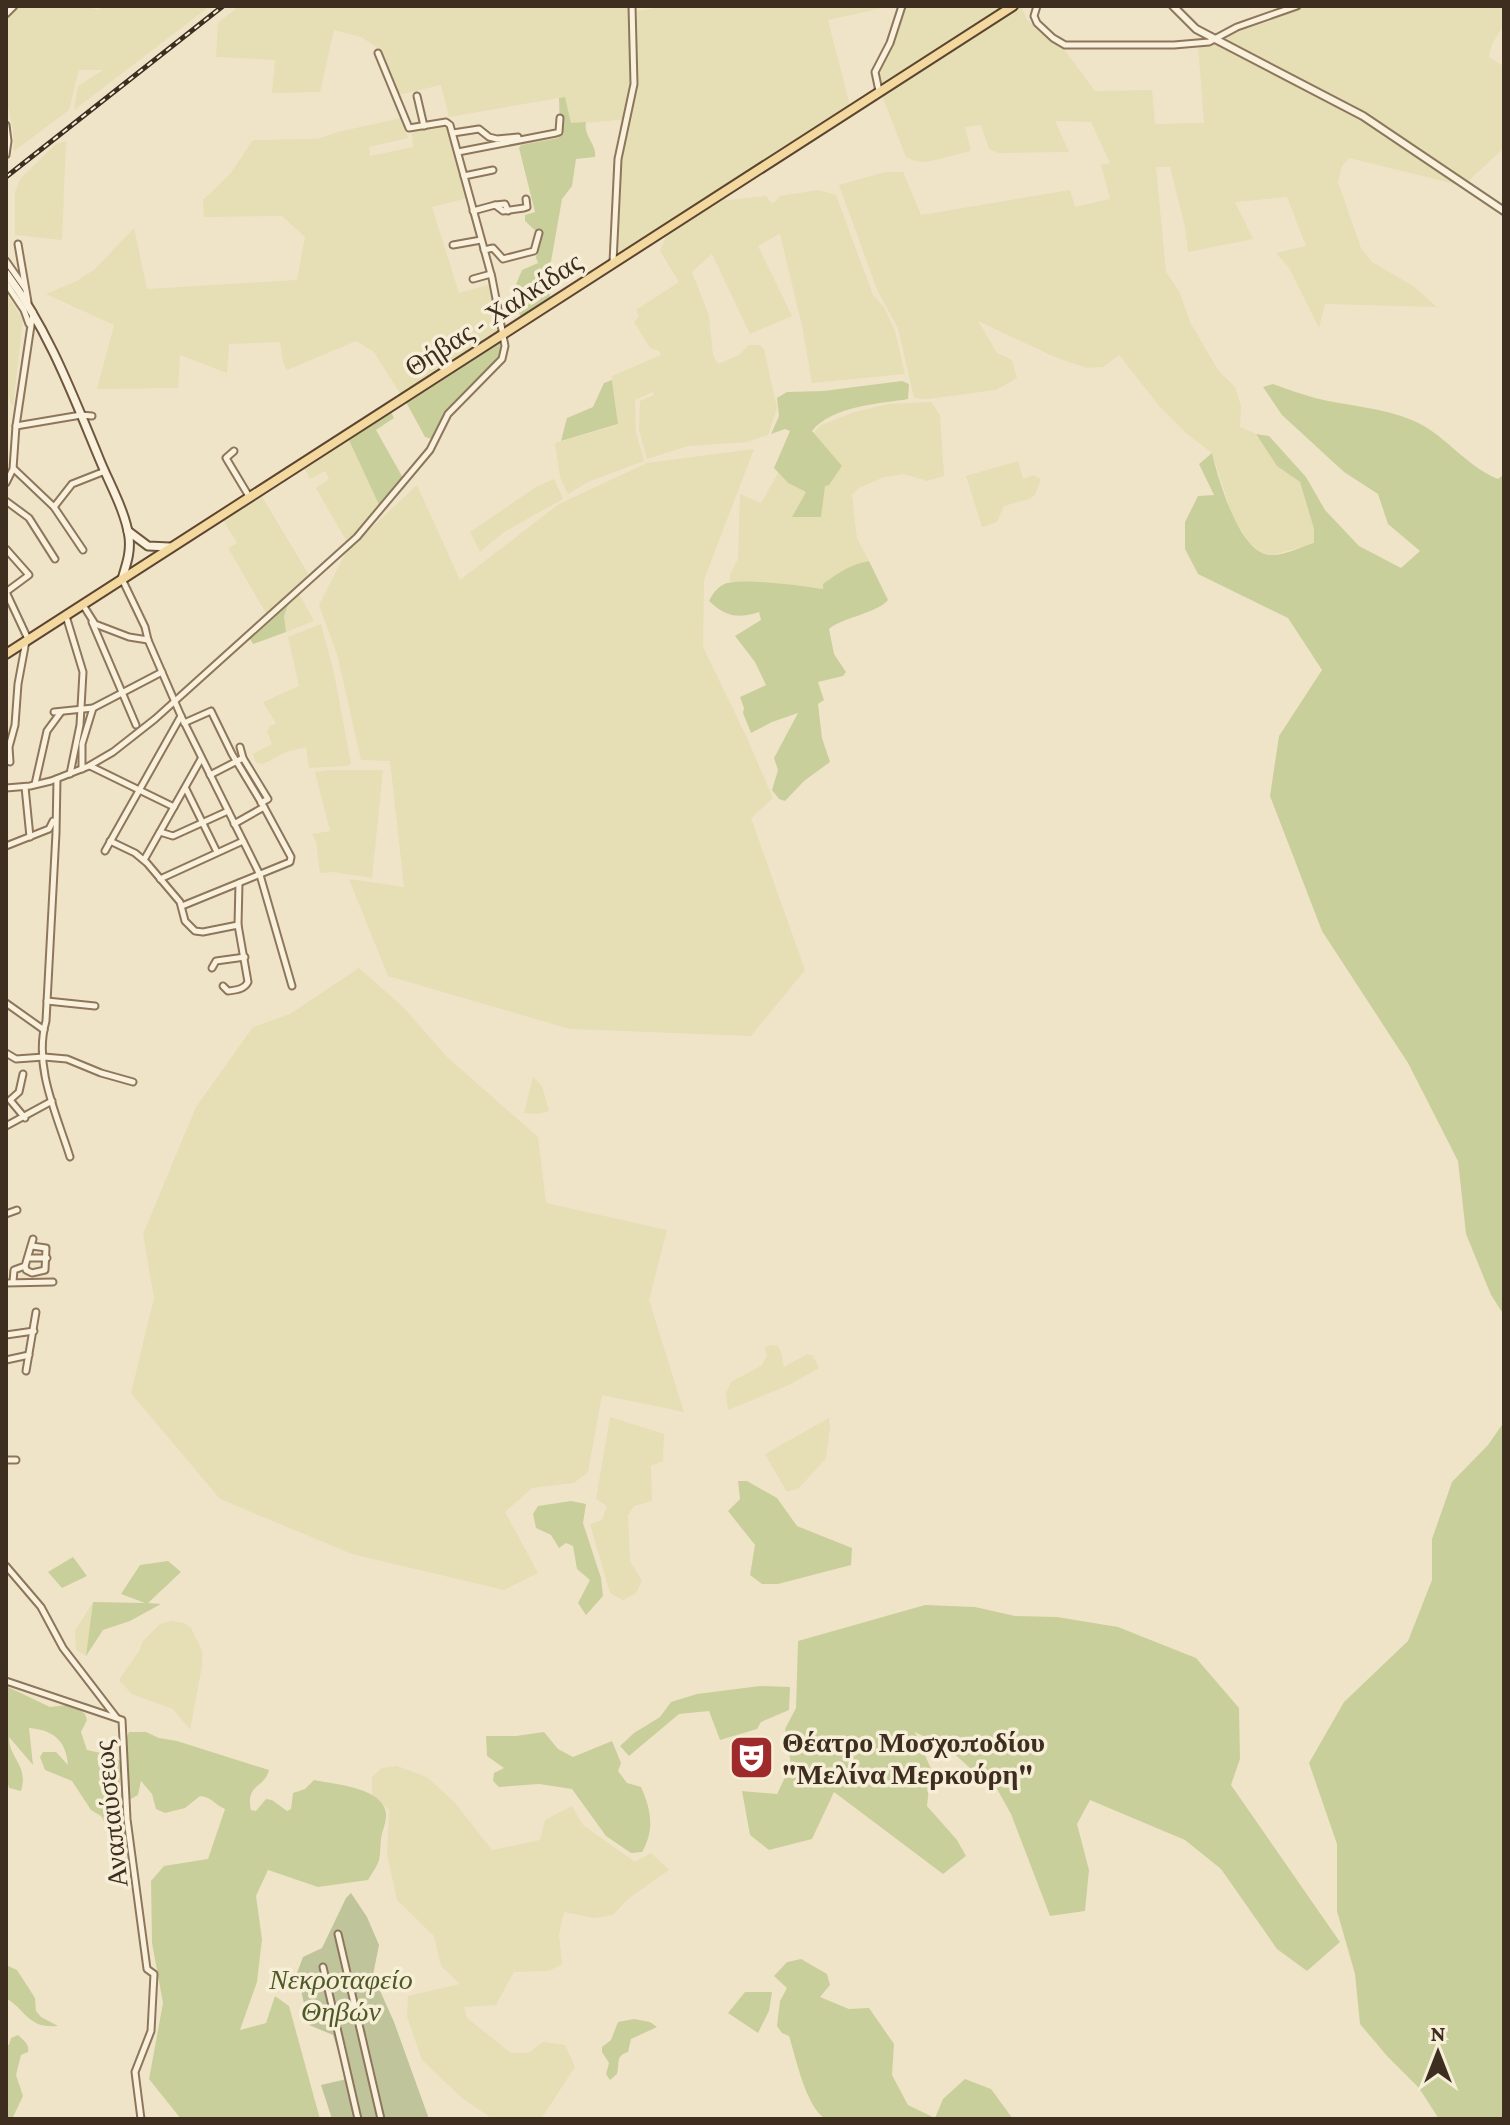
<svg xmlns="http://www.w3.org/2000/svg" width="1510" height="2125" viewBox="0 0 1510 2125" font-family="'Crimson Pro',serif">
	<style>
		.farmland { fill: #e6deb5 }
		.green { fill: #c9cf9b }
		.cemetery { fill: #bfc49a }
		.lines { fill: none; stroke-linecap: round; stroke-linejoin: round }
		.minor-casing { stroke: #8d765c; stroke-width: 9 }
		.tertiary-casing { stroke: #8d765c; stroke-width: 10 }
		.secondary-casing { stroke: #6f573f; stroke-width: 11 }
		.primary-casing { stroke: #5b4430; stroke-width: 12 }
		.minor { stroke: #faf1dc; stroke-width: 5 }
		.tertiary { stroke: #faf1dc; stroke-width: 6 }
		.secondary { stroke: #faf1dc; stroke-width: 7 }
		.primary { stroke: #f3d9a0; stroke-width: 8 }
		.rail-casing { stroke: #3d2e20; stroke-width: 5 }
		.rail { stroke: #f7eed8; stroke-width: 2; stroke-dasharray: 6; stroke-linecap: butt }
		.labels { text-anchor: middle; stroke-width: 7; stroke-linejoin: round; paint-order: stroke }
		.street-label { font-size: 28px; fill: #3d2e20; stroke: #f7eed8 }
		.poi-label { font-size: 28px; font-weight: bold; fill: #3d2e20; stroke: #f7eed8; text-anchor: start }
		.park-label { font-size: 28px; font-style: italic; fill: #4d5a26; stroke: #f7eed8 }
	</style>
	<rect width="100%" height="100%" fill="#f0e4c8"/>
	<g class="farmland">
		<polygon points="18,6 81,6 99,10 101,6 210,6 74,110 78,86 103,70 79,70 69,110 14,151 13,130 6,97 6,18"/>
		<polygon points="239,6 629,6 629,12 669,6 883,8 828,20 850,106 617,255 621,165 630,119 571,124 565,97 449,117 441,85 398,95 387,64 377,47 361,37 334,30 320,92 272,93 275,60 216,57 218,23"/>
		<polygon points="905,6 1003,6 880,86 878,72 896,39"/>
		<polygon points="1017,6 1021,6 1027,20 1063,48 1095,91 1152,90 1155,124 1204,123 1198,45 1212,43 1241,28 1264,23 1305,6 1488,6 1504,9 1504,25 1492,44 1489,57 1504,67 1504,148 1463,186 1349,158 1342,166 1338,182 1361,248 1372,262 1413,286 1437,307 1325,304 1319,328 1289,268 1276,253 1306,246 1287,197 1235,202 1253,239 1188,252 1185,227 1170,167 1156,167 1166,272 1179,291 1191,324 1218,370 1235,387 1241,406 1240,427 1256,434 1277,466 1300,482 1314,529 1314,544 1272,555 1262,553 1250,543 1233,518 1212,453 1187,434 1160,407 1119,355 1103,367 1087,368 1057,358 978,321 997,353 1012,360 1017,378 996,390 928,399 914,398 898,328 878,292 839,185 885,172 903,172 921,215 1070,190 1075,207 1110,199 1101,165 1110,163 1091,122 1055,121 1069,152 999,153 989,149 981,125 965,127 971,151 927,162 915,161 906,157 881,93"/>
		<polygon points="401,118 408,138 369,147 370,156 413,147 412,132 440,124 448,125 468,198 432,207 459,293 491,284 499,332 401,395 374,352 356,341 287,370 283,362 280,342 229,344 227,373 180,355 178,388 97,389 114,325 46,294 77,281 95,269 134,228 147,289 297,280 305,237 282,216 204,217 203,200 230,174 253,140 317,139 338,132"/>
		<polygon points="66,141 62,240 15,235 15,192 21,178 56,144"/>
		<polygon points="818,190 836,195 873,295 884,307 895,331 905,374 812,383 802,326 780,234 758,246 792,316 750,334 712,254 692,272 709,316 713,355 718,364 739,355 749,345 759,345 764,349 777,408 768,435 747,442 688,446 647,459 639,430 640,401 654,395 653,392 635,400 636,432 644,461 588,482 568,494 560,477 555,443 618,425 612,376 661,355 659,351 650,348 634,322 639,316 636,310 679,282 660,251 666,237 722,198 728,200 766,196 771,203 775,202 780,196"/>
		<polygon points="6,292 23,320 13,406 6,395"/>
		<polygon points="931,402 940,415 944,476 927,481 904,474 884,477 859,488 852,495 857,538 869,561 851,566 823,589 794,585 730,583 730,575 738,559 740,494 761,503 778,473 788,483 806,492 792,517 825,485 829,485 842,466 813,433 821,425 855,412 888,404"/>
		<polygon points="348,438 380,507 347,542 316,488 329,479 325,471 310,479 303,466"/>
		<polygon points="754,449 704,580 703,647 746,736 773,798 751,818 805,970 751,1036 570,1029 388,976 349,879 404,887 390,761 361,760 337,654 319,605 346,552 417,485 460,580 559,504 647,463"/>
		<polygon points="1018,461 1023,479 1033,475 1041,479 1035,495 1029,499 1004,506 997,522 982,527 966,476"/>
		<polygon points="554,479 563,499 504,532 480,552 470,532 536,487"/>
		<polygon points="261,495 309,575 267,615 228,548 237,543 223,520"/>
		<polygon points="298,592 314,621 286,632 284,616 289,602"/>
		<polygon points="321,624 334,673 351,764 346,766 309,768 306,747 286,752 263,764 256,763 253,754 272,744 267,732 269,727 276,723 263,702 299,686 288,637"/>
		<polygon points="329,770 383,770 372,878 334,872 320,873 316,841 312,834 330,831 315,772"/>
		<polygon points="359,968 403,1007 447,1057 538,1137 546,1203 667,1230 649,1300 684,1412 602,1395 588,1472 574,1483 532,1488 505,1512 538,1573 504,1590 352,1554 220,1499 131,1393 154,1298 143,1234 196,1107 253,1027 290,1014"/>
		<polygon points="533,1077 542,1086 549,1111 538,1114 524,1113"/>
		<polygon points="771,1345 778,1346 781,1352 784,1367 807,1354 813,1356 819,1368 789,1385 728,1410 726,1393 731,1382 761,1366 767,1356 765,1347"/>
		<polygon points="610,1417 664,1434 663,1461 651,1466 652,1501 634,1506 628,1515 630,1561 642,1581 636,1593 623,1600 610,1593 590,1524 602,1520 607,1506 596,1499"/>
		<polygon points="829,1418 830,1429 826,1458 799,1488 787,1492 765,1454"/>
		<polygon points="93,1602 86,1656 76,1650 75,1631"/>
		<polygon points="172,1621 184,1623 191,1628 202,1651 202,1666 190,1730 173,1709 132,1694 119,1680 139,1651 143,1641 160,1624"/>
		<polygon points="397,1766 427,1777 455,1803 492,1850 540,1840 545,1820 572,1806 583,1825 635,1862 651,1853 669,1870 629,1898 613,1915 594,1918 564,1912 559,1934 562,1964 549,1971 514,1972 496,2005 464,2007 467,2018 511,2053 528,2053 543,2042 565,2045 575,2067 541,2119 493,2119 463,2099 422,2060 407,2017 408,1996 460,1984 441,1966 434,1936 397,1900 387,1854 389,1810 372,1795 372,1777 382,1768"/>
	</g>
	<g class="green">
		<path d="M565,97l6,26 15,-1c-3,14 11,22 9,35l-19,2 -4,27 -10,13 -13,74 -2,12 4,15 -30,18 -9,-24 10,-24 16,-7 -2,-5 4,-23 -15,-14v-6l10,-3 -16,-64 2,-3 37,-7 2,-4 -1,-36z"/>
		<path d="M500,340c7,29 -35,51 -52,71 -7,8 -11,18 -16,28l-7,-2 -19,-35z"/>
		<polygon points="612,380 618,424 561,441 567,418 593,407 604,383"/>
		<path d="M902,381l7,3 -1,15c-30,5 -76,7 -96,32l30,35 -13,19 -4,1 -4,31h-29l14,-25 -18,-9 -14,-15 16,-37 -5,-2 -14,5 8,-18 -2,-18 10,-6 36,-1z"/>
		<path d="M1273,384c14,5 28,10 42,14 32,8 66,9 97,22 32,13 52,45 86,59l6,-5v841l-13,-20 -25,-61 -8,-73 -50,-98 -86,-132 -52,-135 9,-60 43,-66 -34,-52 -90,-44 -13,-25v-27l13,-26 16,-1 -15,-31 13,-11c6,25 27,100 58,102 13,1 31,-8 44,-12v-14l-14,-47 -23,-16 -21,-32 13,2 37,41 19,33 34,36 42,22 19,-17 -32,-27 -10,-30 -34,-22 -62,-57 -19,-28z"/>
		<polygon points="391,412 394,418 376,430 403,478 380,507 348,438"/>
		<path d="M869,561l19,39c-10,13 -45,17 -59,29l5,25 12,18 -3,4 -25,6 6,18 -6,4 4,34 8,24 -26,19 -19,20 -6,-2 -7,-9 6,-20 -4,-12 24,-45 -26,9 -21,11 -8,-20 1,-5 -4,-11 26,-12 -11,-23 -20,-26 26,-16 -2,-8c-21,7 -33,5 -50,-11 4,-8 9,-15 18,-18 20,-5 74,3 96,6v-5c15,-11 28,-20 46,-23z"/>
		<polygon points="289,602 284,616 286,632 253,644 249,637"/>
		<polygon points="1504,1422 1504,2119 1439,2119 1419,2088 1387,2056 1360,2024 1355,1974 1337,1911 1337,1844 1309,1763 1344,1702 1408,1641 1432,1580 1432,1539 1452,1482 1488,1445"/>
		<polygon points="738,1481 747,1481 777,1498 797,1526 852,1548 851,1565 778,1584 762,1584 750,1575 755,1545 728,1511 740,1499"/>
		<polygon points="571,1501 586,1504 583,1523 601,1578 603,1596 586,1615 578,1603 590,1580 577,1569 573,1546 566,1543 559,1548 551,1535 536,1528 533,1514 538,1506"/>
		<polygon points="73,1557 87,1576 62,1588 48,1572"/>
		<polygon points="168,1561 181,1572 148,1603 161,1604 130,1621 103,1630 86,1656 93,1602 145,1603 121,1594 140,1565"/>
		<polygon points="925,1605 975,1607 1015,1616 1057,1617 1118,1627 1196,1658 1239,1708 1240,1759 1231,1785 1340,1942 1307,1971 1277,1949 1221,1869 1185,1840 1090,1800 1077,1824 1089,1870 1085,1911 1050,1916 1011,1814 982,1762 971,1769 949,1749 915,1732 931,1769 927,1806 957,1840 966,1856 943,1874 834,1792 812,1839 769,1850 750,1835 742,1791 777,1794 791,1765 785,1729 796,1708 798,1641"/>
		<path d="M6,1686l44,21 17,-2 12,4 6,5 2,6 -6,12 6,18 14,3 2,-7h4l5,5v6l9,4 -3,48 7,15 3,15 -2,6 -5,-2 -6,-16 2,-11 -6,9h-5l-5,-9 -10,-6 -19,-29 -27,-11 -5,-13 3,-5h13l12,13c-2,-25 -15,-35 -39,-37l4,37 -24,-28c0,22 20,28 12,54l-12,-3 -3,-12z"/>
		<polygon points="760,1686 790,1687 789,1710 761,1722 757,1729 720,1740 709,1711 679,1714 629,1756 620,1746 634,1733 660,1717 671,1702 697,1694"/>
		<path d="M129,1732h17l13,6 18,3 92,29c-4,18 -24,14 -18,40l5,1 10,-12 6,1 15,11 4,-2 2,-16 12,-4 9,-9c18,4 69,7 72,33 1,8 -4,18 -5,26 -2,24 1,19 -13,41l-50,7 -50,-17 -12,26 6,43 -5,43 -17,48 26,-7 9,-27 14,10 31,113h-139l-32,-40 14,-76 -11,-60 -1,-62 13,-15 44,-7 17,-50c-10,-4 -13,-12 -25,-13l-15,12 -20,5 -9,-4 -4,-15 -11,-13 -3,14 -9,5c-3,-19 -9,-50 0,-68z"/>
		<path d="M544,1732l14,17 15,8 39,-16 9,22 -3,8 9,12 14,4c10,22 14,43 1,65l-11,1 -25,-17 -34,-47 -33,-5 -40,3 -6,-6 1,-8 10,-5 -17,-12 -1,-20h30z"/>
		<path d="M801,1959l26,15 3,11 -10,12 29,12 20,-1 25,36 -2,31 16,30 27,13 8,-19 22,-20 26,10 22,30h-187c-20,-11 -30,-61 -37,-83l-7,-3 -5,-7 3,-25 7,-13 -13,-12 13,-14z"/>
		<path d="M6,1965l11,5 18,28 1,13 5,6 17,9c-30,3 -32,-16 -52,-28z"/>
		<polygon points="745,1992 772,1992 769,2011 758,2033 728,2013"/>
		<path d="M634,2019l16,3 7,5 -26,12 -3,13c-13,4 -8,11 -11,22l-7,6 -4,-6 3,-11 -7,-11v-5l9,-7 7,-18z"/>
		<path d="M18,2035c5,5 12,9 10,17l-7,3 -5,20 7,21 -11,23h-6v-75l3,1 2,-7z"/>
	</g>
	<polygon class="cemetery" points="351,1893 367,1917 379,1945 373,1975 394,2022 429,2119 332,2119 321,2085 347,2079 333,2035 309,2025 297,1973 303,1957 322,1948 346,1898"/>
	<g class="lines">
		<defs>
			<g id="minor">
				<polyline points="1037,6 1034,16 1037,23 1053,38 1065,45 1174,45 1209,42 1237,27 1297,6"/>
				<polyline points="6,14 14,6"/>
				<polyline points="879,91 875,72 890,43 902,6"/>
				<polyline points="417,96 424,126"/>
				<polyline points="6,125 8,141 6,155"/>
				<polyline points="453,133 479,129 489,137 497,139 518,137"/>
				<polyline points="458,152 556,133 559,132 560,118"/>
				<polyline points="464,176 493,170"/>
				<polyline points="495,205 505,204 508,211"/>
				<polyline points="473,211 495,205 503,211 524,208 527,207 526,199"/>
				<polyline points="18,244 28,302"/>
				<polyline points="453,245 481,240"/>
				<polyline points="484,250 493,248 503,259 534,251 539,233"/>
				<polyline points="6,261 25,288"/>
				<polyline points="613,262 618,159 634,84 632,6"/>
				<polyline points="473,279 491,274"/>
				<polyline points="6,283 24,310 29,324"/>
				<polyline points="16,426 81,415 92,416"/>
				<polyline points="234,451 226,458 250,498"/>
				<polyline points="14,469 54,507 83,550"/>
				<polyline points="6,483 13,469 16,426 33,312"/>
				<polyline points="6,501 29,518 55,559"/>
				<polyline points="54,507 72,484 105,471"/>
				<polyline points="6,549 29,575 6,592"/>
				<polyline points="122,579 145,627 148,640 181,716 260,875 292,986"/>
				<polyline points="6,592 28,639"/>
				<polyline points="83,605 95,624 129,637 148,640"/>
				<polyline points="66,616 83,672 80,725 70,774"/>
				<polyline points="92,622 136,725"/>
				<polyline points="54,712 93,708 162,672"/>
				<polyline points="184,723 211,711 232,754 264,807 234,824"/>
				<polyline points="240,747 243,758 268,799 261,803"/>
				<polyline points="10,762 9,747 15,725 18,684 26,641"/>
				<polyline points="90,766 174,807"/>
				<polyline points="82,769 82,744 93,708"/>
				<polyline points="210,775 243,758"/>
				<path d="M57,779l-1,54 -10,188c-13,45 11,94 24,136"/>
				<polyline points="35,784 47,731 61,712"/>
				<polyline points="25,787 30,837"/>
				<polyline points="6,788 30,786 51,781 89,766 113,752 155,719 357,537 430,450 448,414 502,359 505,346 492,278 450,125 446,122 409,128 378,53"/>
				<polyline points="186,789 217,852"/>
				<polyline points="160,832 173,836 228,811"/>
				<polyline points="110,841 135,853 147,863 180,902 185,921 195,931 203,932 238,925"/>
				<polyline points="6,846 49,829 53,821"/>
				<polyline points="105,851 181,716"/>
				<polyline points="144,860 201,759"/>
				<polyline points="160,879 243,841"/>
				<polyline points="182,906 290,862 291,857 264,807"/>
				<polyline points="212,968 216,961 245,957"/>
				<path d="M223,986l5,5c7,-1 16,-1 20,-9l-10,-57 1,-42"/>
				<polyline points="47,1001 95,1006"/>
				<polyline points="6,1003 44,1030"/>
				<polyline points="6,1053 16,1059 44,1057 67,1059 101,1073 133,1082"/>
				<polyline points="23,1074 19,1092 10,1100 25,1118"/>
				<polyline points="6,1126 52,1101"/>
				<polyline points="6,1214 17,1210"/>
				<polyline points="28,1258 47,1258"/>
				<polyline points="25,1266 26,1270 32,1273 45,1270 46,1248 32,1246"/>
				<polyline points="13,1282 14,1270 25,1266 33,1239"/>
				<polyline points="6,1283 53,1282"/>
				<polyline points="6,1335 34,1331"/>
				<polyline points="6,1360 29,1355"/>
				<polyline points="26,1371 36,1312"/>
				<polyline points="6,1460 16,1460"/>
				<polyline points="6,1566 41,1607 63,1648 116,1717"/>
				<polyline points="6,1681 122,1720 127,1819 147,1969 154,1974 151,2031 135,2072 141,2119"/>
				<polyline points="338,1934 381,2119"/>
				<polyline points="323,1967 358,2119"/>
			</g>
			<polyline id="tertiary" points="1173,6 1196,29 1363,116 1504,211"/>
			<g id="secondary">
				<path d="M6,273c42,56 66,120 93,185 10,25 26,52 30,79 2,16 -3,28 -7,42"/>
				<polyline points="128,531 148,546 170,547"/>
			</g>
			<polyline id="primary" points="6,654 1013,6"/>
		</defs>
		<use href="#minor" class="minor-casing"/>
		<use href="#tertiary" class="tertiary-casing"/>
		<use href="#secondary" class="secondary-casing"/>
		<use href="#primary" class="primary-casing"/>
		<use href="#minor" class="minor"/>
		<use href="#tertiary" class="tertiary"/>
		<use href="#secondary" class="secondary"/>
		<use href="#primary" class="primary"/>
		<defs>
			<polyline id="rail" points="6,177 223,6"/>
		</defs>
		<use href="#rail" class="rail-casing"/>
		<use href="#rail" class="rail"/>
	</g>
	<defs>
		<symbol id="theatre-square" viewBox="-11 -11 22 22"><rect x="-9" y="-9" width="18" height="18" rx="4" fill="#9e2a2b" stroke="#f7eed8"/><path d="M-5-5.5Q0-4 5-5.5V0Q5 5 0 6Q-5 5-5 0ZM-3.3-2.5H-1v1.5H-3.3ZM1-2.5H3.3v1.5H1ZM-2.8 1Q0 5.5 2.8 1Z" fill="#fff"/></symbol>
	</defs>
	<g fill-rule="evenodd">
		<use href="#theatre-square" x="726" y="1732" width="51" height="51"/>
	</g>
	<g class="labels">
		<g class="street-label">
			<text transform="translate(493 314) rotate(-33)" y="10">Θήβας - Χαλκίδας</text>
			<text transform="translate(110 1814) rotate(-96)" y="10">Αναπαύσεως</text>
		</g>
		<g class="poi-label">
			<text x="782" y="1752">Θέατρο Μοσχοποδίου<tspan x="782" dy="32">"Μελίνα Μερκούρη"</tspan></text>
		</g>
		<g class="park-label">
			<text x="341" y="1989">Νεκροταφείο<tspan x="341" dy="32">Θηβών</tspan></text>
		</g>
	</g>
	<rect width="1510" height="2125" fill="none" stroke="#3d2e20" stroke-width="16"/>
	<g transform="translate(1438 2053)" stroke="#f7eed8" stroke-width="6" paint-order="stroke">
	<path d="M0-6L14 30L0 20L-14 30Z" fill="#3d2e20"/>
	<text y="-12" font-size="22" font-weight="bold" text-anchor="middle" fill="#3d2e20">N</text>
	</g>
</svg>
